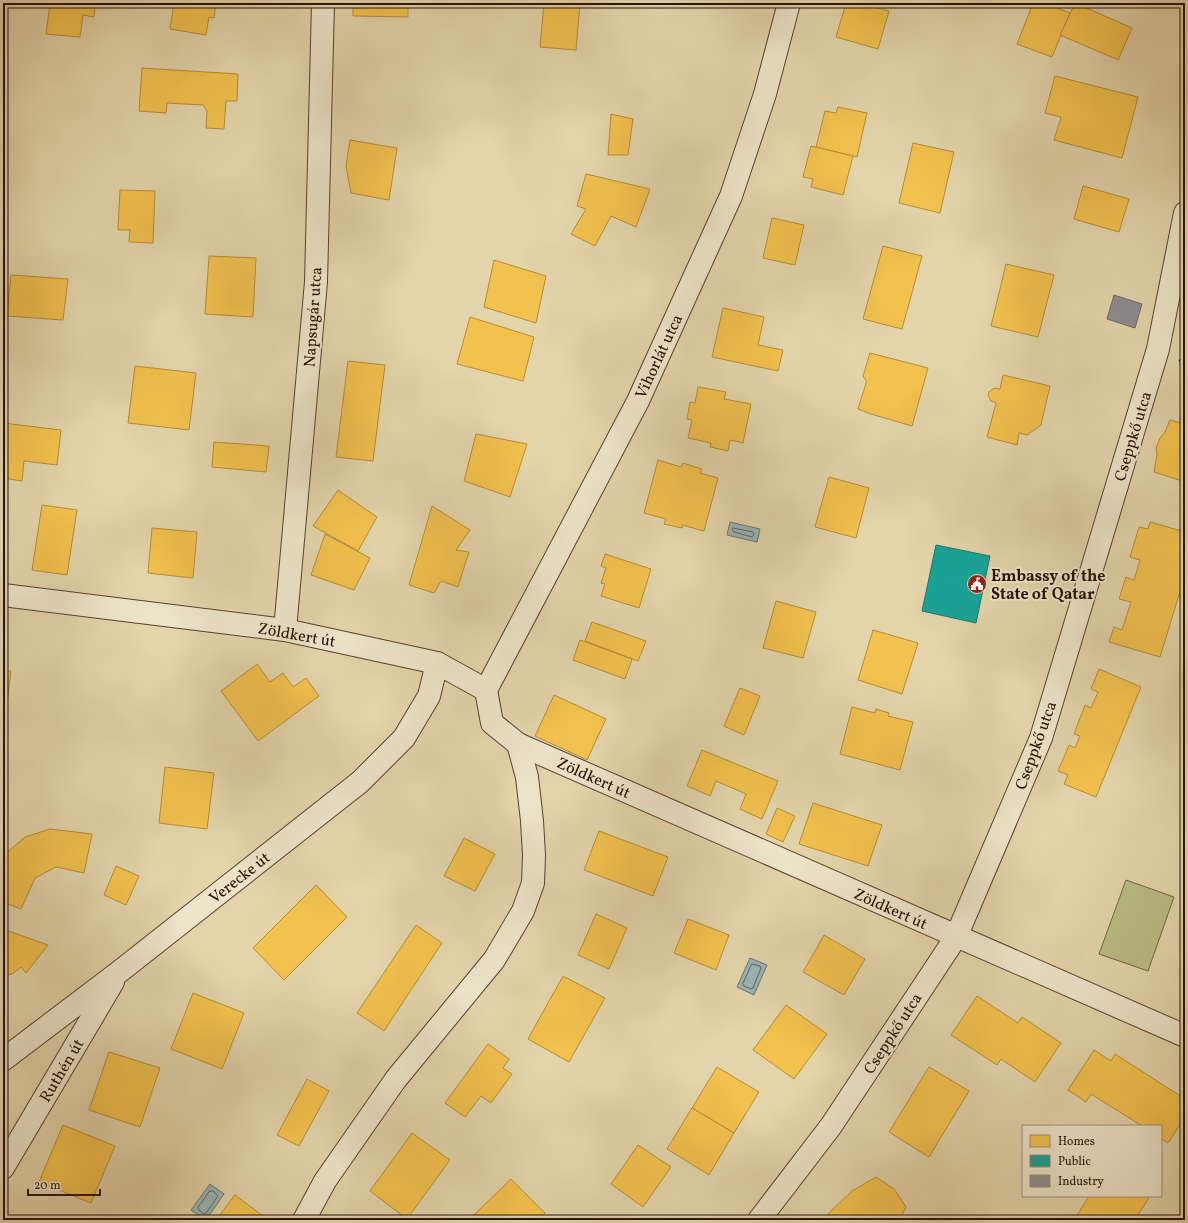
<svg xmlns="http://www.w3.org/2000/svg" width="1188" height="1223" viewBox="0 0 1188 1223" font-family="Vollkorn,serif">
	<style>
		.green { fill: #bbbb84; stroke: #706644 }
		.water { fill: #9ab5b5; stroke: #6c736f }
		.homes { fill: #f2c14e; stroke: #b58c38 }
		.public { fill: #17a398; stroke: #1c776c }
		.industry { fill: #8d8d92; stroke: #6e6868 }
		.lines { fill: none; stroke-linecap: round; stroke-linejoin: round }
		.shore { stroke: #60625d; stroke-width: 1 }
		.street-casing { stroke: #55412e; stroke-width: 24 }
		.path { stroke: #261005; stroke-width: 2.5; stroke-dasharray: 3 2; stroke-linecap: butt }
		.street { stroke: #ede3c8; stroke-width: 22 }
		.labels { text-anchor: middle; stroke-width: 4; stroke-linejoin: round; paint-order: stroke }
		.street-label { font-size: 16px; fill: #261005; stroke: #ede3c8 }
		.poi-label { font-size: 16px; font-weight: bold; fill: #261005; stroke: #ede3c8; text-anchor: start }
	</style>
	<rect width="100%" height="100%" fill="#e3d4aa"/>
	<filter id="stains"><feTurbulence type="fractalNoise" baseFrequency=".005" numOctaves="4"/><feColorMatrix values="0 0 0 0 .2 0 0 0 0 .09 0 0 0 0 .02 0 0 0 .5 -.17"/></filter>
	<radialGradient id="worn" r=".72"><stop offset=".6" stop-color="#630" stop-opacity="0"/><stop offset="1" stop-color="#630" stop-opacity=".3"/></radialGradient>
	<polygon class="green" points="1126,880 1174,897 1148,971 1099,954"/>
	<g class="water">
		<polygon points="730,522 760,529 757,542 727,535"/>
		<polygon points="750,958 767,965 754,995 737,987"/>
		<polygon points="210,1184 224,1194 206,1220 191,1210"/>
	</g>
	<g class="homes">
		<polygon points="50,3 95,3 94,17 83,15 80,37 46,34"/>
		<polygon points="174,3 216,3 214,18 209,17 206,35 170,29"/>
		<polygon points="353,3 408,3 408,17 353,16"/>
		<polygon points="544,3 580,3 576,50 540,47"/>
		<polygon points="846,3 859,3 889,11 878,49 836,37"/>
		<polygon points="1033,3 1045,3 1070,13 1052,57 1017,44"/>
		<polygon points="1075,3 1132,28 1118,60 1060,35"/>
		<polygon points="142,68 238,74 237,101 226,101 224,129 206,128 207,111 203,105 167,103 166,113 139,111"/>
		<polygon points="1055,76 1138,97 1122,158 1054,140 1061,117 1045,113"/>
		<polygon points="838,107 867,113 857,157 816,147 825,111 836,113"/>
		<polygon points="611,114 633,119 628,155 608,155"/>
		<polygon points="350,140 397,148 389,200 351,193 346,166"/>
		<polygon points="913,143 954,152 940,213 899,203"/>
		<polygon points="811,146 853,156 843,195 811,187 813,179 803,177"/>
		<polygon points="586,174 650,189 636,227 611,216 595,246 571,234 586,209 577,206"/>
		<polygon points="1083,186 1129,199 1119,232 1074,219"/>
		<polygon points="120,190 155,191 153,243 129,242 130,230 118,230"/>
		<polygon points="772,218 804,225 795,265 763,258"/>
		<polygon points="883,246 922,256 902,329 863,319"/>
		<polygon points="209,256 256,258 253,317 205,314"/>
		<polygon points="494,260 546,276 536,323 484,307"/>
		<polygon points="1006,264 1054,275 1038,337 991,326"/>
		<polygon points="11,275 68,279 63,320 7,316"/>
		<polygon points="723,308 764,317 758,345 783,350 778,371 712,357"/>
		<polygon points="470,317 534,337 523,381 457,364"/>
		<polygon points="870,353 928,368 912,426 871,414 858,409 866,383 866,380 863,376"/>
		<polygon points="348,361 385,365 373,461 336,457"/>
		<polygon points="135,366 196,373 189,430 128,423"/>
		<polygon points="1003,375 1050,386 1041,425 1027,435 1019,433 1017,445 987,437 996,403 991,401 988,395 989,392 994,388 1000,389"/>
		<polygon points="698,387 726,392 724,399 751,404 743,443 730,440 728,451 710,447 711,443 688,438 692,420 687,419 690,402 695,403"/>
		<polygon points="1170,420 1185,424 1185,482 1154,472 1157,454 1156,448 1160,438 1165,432"/>
		<polygon points="3,423 61,430 57,465 24,461 22,481 3,478"/>
		<polygon points="476,434 527,444 510,497 464,481"/>
		<polygon points="214,442 269,446 266,472 212,467"/>
		<polygon points="658,460 681,467 683,463 702,469 700,473 718,478 704,531 682,525 682,528 664,524 666,519 644,513"/>
		<polygon points="829,477 869,488 856,538 815,527"/>
		<polygon points="338,490 377,517 358,551 313,526"/>
		<polygon points="42,505 77,510 67,575 32,570"/>
		<polygon points="432,506 470,530 456,550 469,552 458,587 441,581 434,593 409,585"/>
		<polygon points="1150,522 1185,532 1185,575 1160,657 1109,642 1114,627 1122,630 1131,602 1119,599 1126,577 1134,580 1140,560 1130,557 1139,527 1148,529"/>
		<polygon points="152,528 197,532 193,578 148,573"/>
		<polygon points="325,534 370,558 354,590 311,575"/>
		<polygon points="605,554 651,569 639,608 601,596 605,584 601,583 606,568 601,566"/>
		<polygon points="776,601 816,612 803,658 763,648"/>
		<polygon points="592,622 646,641 638,661 585,641"/>
		<polygon points="873,630 918,643 902,694 858,680"/>
		<polygon points="580,640 632,659 625,679 573,660"/>
		<polygon points="257,664 270,682 283,673 293,687 306,678 319,696 258,741 221,691"/>
		<polygon points="1099,669 1141,687 1096,797 1064,784 1068,775 1058,771 1069,745 1075,748 1080,736 1074,734 1085,705 1091,708 1098,692 1091,689"/>
		<polygon points="3,670 11,671 5,721 3,721"/>
		<polygon points="740,688 760,696 744,735 724,726"/>
		<polygon points="554,695 606,719 587,760 535,736"/>
		<polygon points="852,707 875,713 876,709 889,713 888,716 913,722 900,770 840,754"/>
		<polygon points="702,750 778,781 762,819 740,809 746,794 716,781 710,796 687,786"/>
		<polygon points="165,767 214,773 207,829 159,823"/>
		<polygon points="813,803 882,825 868,866 799,844"/>
		<polygon points="777,808 795,816 783,842 766,834"/>
		<polygon points="50,829 92,834 84,873 56,867 35,878 21,909 3,902 3,856 25,837"/>
		<polygon points="599,831 668,857 653,896 584,870"/>
		<polygon points="464,838 495,854 475,891 444,876"/>
		<polygon points="116,866 139,876 126,905 104,895"/>
		<polygon points="316,885 347,917 284,980 253,948"/>
		<polygon points="596,914 627,928 609,969 578,955"/>
		<polygon points="688,919 729,935 716,970 674,953"/>
		<polygon points="416,925 442,943 384,1031 357,1013"/>
		<polygon points="3,929 48,945 26,973 21,967 12,974 3,976"/>
		<polygon points="824,935 865,959 844,995 803,972"/>
		<polygon points="563,976 605,998 569,1062 528,1039"/>
		<polygon points="193,993 244,1013 222,1069 171,1049"/>
		<polygon points="977,996 1018,1023 1022,1017 1061,1043 1035,1082 1001,1059 997,1065 951,1035"/>
		<polygon points="786,1005 827,1034 794,1079 753,1050"/>
		<polygon points="488,1044 509,1059 503,1068 512,1074 491,1103 481,1096 465,1117 445,1103"/>
		<polygon points="1094,1050 1111,1061 1115,1054 1185,1099 1185,1117 1168,1143 1161,1139 1161,1126 1142,1126 1091,1094 1086,1102 1068,1090"/>
		<polygon points="109,1052 160,1068 140,1127 89,1110"/>
		<polygon points="717,1067 759,1092 734,1133 692,1108"/>
		<polygon points="929,1067 969,1091 929,1157 889,1132"/>
		<polygon points="307,1079 329,1091 299,1146 277,1135"/>
		<polygon points="692,1108 734,1133 709,1175 667,1149"/>
		<polygon points="63,1125 115,1146 91,1203 39,1182"/>
		<polygon points="412,1133 450,1160 407,1219 370,1191"/>
		<polygon points="638,1145 671,1167 643,1207 611,1184"/>
		<polygon points="876,1177 894,1189 906,1207 901,1217 898,1220 834,1220 828,1214 852,1191"/>
		<polygon points="511,1179 545,1213 538,1220 477,1220 473,1216"/>
		<polygon points="235,1195 263,1216 260,1220 216,1220"/>
		<polygon points="1089,1196 1150,1196 1135,1220 1074,1220"/>
		<polygon points="17,1216 25,1220 15,1220"/>
	</g>
	<polygon class="public" points="936,545 990,556 976,623 922,611"/>
	<polygon class="industry" points="1114,295 1142,304 1135,328 1107,319"/>
	<g class="lines">
		<g class="shore">
			<polygon points="733,528 753,532 754,535 752,537 734,532 733,531"/>
			<polygon points="752,964 760,966 761,968 753,988 751,989 744,986 743,984"/>
			<polygon points="210,1191 213,1191 218,1196 206,1213 204,1214 199,1210 198,1208"/>
		</g>
		<defs>
			<g id="street">
				<polyline points="3,595 285,630 437,663 486,690 492,723 518,744 1185,1036"/>
				<polyline points="285,630 316,282 323,3"/>
				<polyline points="486,690 638,401 731,196 765,94 789,3"/>
				<polyline points="3,1060 119,972 360,782 404,738 429,696 437,663"/>
				<polyline points="3,1168 113,982"/>
				<polyline points="304,1220 325,1181 396,1079 494,960 523,911 533,883 534,855 532,821 527,777 518,744"/>
				<polyline points="759,1220 831,1126 956,937 1041,738 1158,349 1185,213"/>
			</g>
		</defs>
		<use href="#street" class="street-casing"/>
		<polyline class="path" points="1179,360 1185,363"/>
		<use href="#street" class="street"/>
	</g>
	<defs>
		<symbol id="civic-disc" viewBox="-11 -11 22 22"><circle r="9.5" fill="#8f2418" stroke="#ede3c8"/><path d="M-.6-6.5H3V-4.5H.6V-3L4-1V1h2V6H-6V1h2V-1L-.6-3ZM-1.2 2.5V6h2.4V2.5Z" fill="#fff"/></symbol>
	</defs>
	<g fill-rule="evenodd">
		<use href="#civic-disc" x="966" y="573" width="22" height="22"/>
	</g>
	<g class="labels">
		<g class="street-label">
			<text transform="translate(312 317) rotate(-86)" y="6">Napsugár utca</text>
			<text transform="translate(658 356) rotate(-65)" y="6">Vihorlát utca</text>
			<text transform="translate(1132 436) rotate(-73)" y="6">Cseppkő utca</text>
			<text transform="translate(297 634) rotate(10)" y="6">Zöldkert út</text>
			<text transform="translate(1035 745) rotate(-70)" y="6">Cseppkő utca</text>
			<text transform="translate(594 777) rotate(24)" y="6">Zöldkert út</text>
			<text transform="translate(239 877) rotate(-38)" y="6">Verecke út</text>
			<text transform="translate(891 908) rotate(24)" y="6">Zöldkert út</text>
			<text transform="translate(892 1033) rotate(-57)" y="6">Cseppkő utca</text>
			<text transform="translate(61 1070) rotate(-59)" y="6">Ruthén út</text>
		</g>
		<g class="poi-label">
			<text x="991" y="581">Embassy of the<tspan x="991" dy="18">State of Qatar</tspan></text>
		</g>
	</g>
	<rect width="1188" height="1223" fill="none" stroke="#e3d4aa" stroke-width="16"/>
	<rect x="4" y="4" width="1180" height="1215" fill="none" stroke="#261005" stroke-width="2"/>
	<rect x="8" y="8" width="1172" height="1207" fill="none" stroke="#261005"/>
	<rect x="1022" y="1125" width="140" height="72" fill="#ede3c8" stroke="#9d8f7a"/>
	<rect x="1030" y="1135" width="20" height="12" fill="#f2c14e" stroke="#9d8f7a"/>
	<text x="1058" y="1145" font-size="12" fill="#261005">Homes</text>
	<rect x="1030" y="1155" width="20" height="12" fill="#17a398" stroke="#9d8f7a"/>
	<text x="1058" y="1165" font-size="12" fill="#261005">Public</text>
	<rect x="1030" y="1175" width="20" height="12" fill="#8d8d92" stroke="#9d8f7a"/>
	<text x="1058" y="1185" font-size="12" fill="#261005">Industry</text>
	<path d="M28 1189v6h72v-6" fill="none" stroke="#261005" stroke-width="2"/>
	<text x="34" y="1189" font-size="12" fill="#261005" stroke="#ede3c8" stroke-width="3" paint-order="stroke">20 m</text>
	<rect width="100%" height="100%" filter="url(#stains)"/>
	<rect width="100%" height="100%" fill="url(#worn)"/>
</svg>
